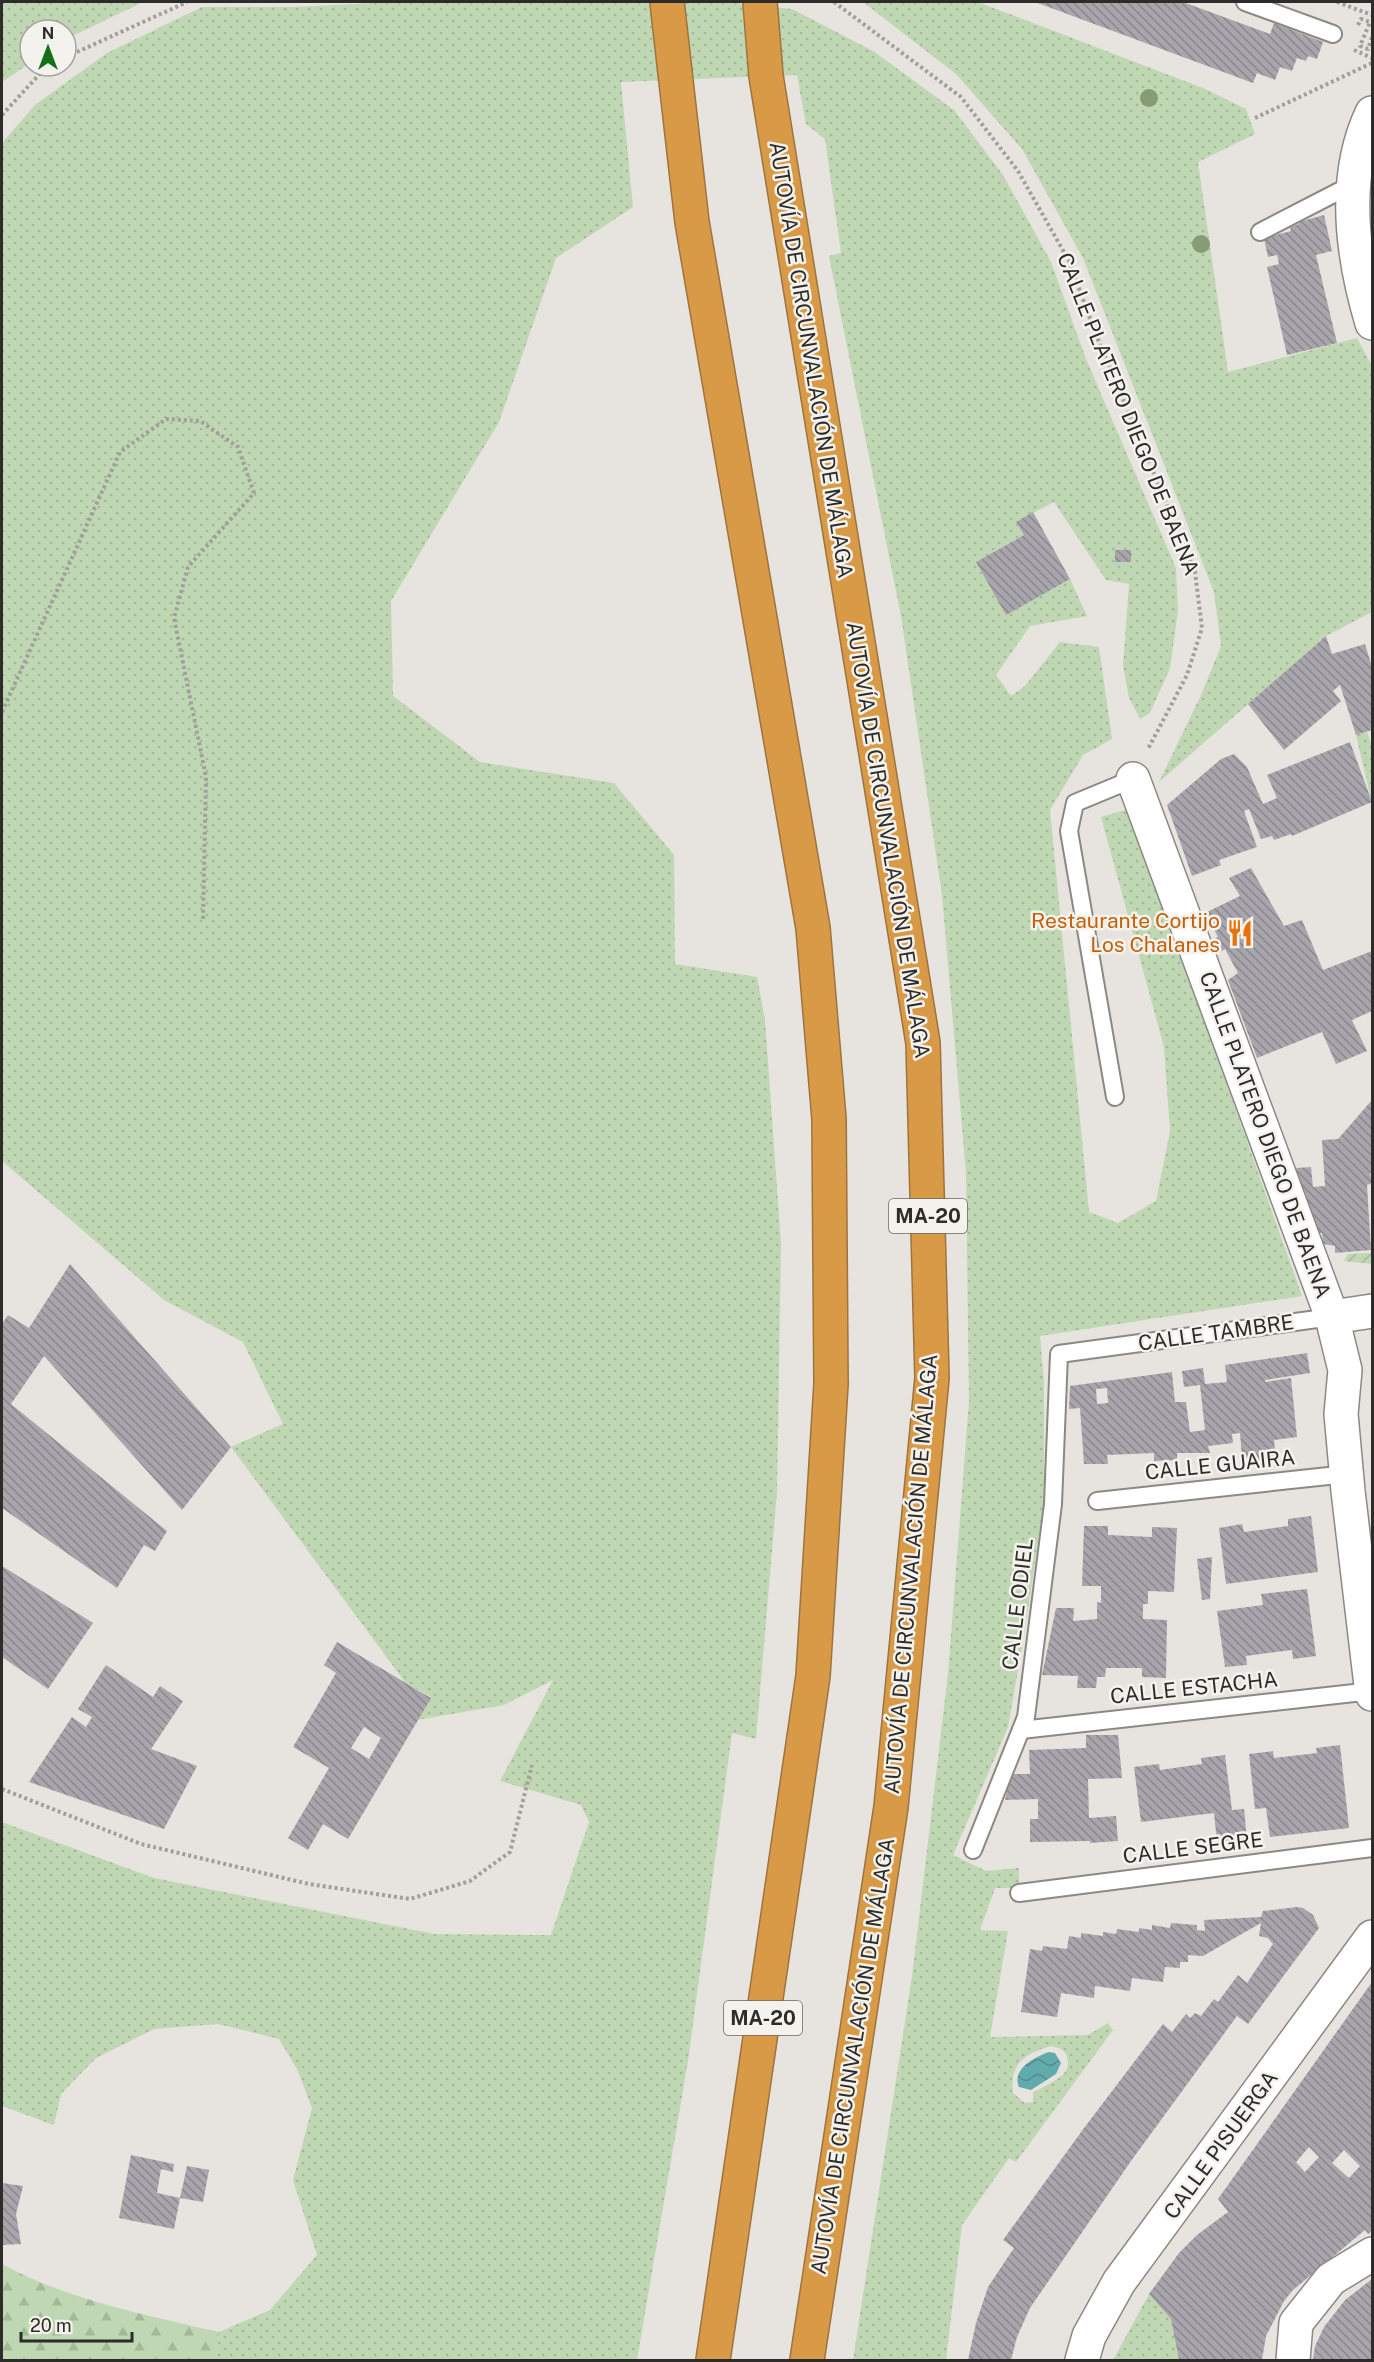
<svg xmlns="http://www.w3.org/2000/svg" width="1374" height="2362" viewBox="0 0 1374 2362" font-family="'Public Sans',sans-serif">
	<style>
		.grass { fill: url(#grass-dots); fill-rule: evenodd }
		.forest { fill: url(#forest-firs) }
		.garden { fill: url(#garden-furrows) }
		.water { fill: url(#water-waves) }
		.building { fill: url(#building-back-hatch); fill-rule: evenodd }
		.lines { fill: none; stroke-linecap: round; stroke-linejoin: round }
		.service-casing { stroke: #8c8984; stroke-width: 20 }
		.minor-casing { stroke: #8c8984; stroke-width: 36 }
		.tertiary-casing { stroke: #8c8984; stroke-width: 36 }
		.motorway-casing { stroke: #9d743e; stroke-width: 36 }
		.path { stroke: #a19f9b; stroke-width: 4; stroke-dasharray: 3 3; stroke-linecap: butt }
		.service { stroke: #fff; stroke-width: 16 }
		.minor { stroke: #fff; stroke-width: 33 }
		.tertiary { stroke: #fff; stroke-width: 33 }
		.motorway { stroke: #d99a48; stroke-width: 33 }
		.tree { fill: #879b75 }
		.labels { text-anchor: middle; stroke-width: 5; stroke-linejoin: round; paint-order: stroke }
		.shield { fill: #f4f2ec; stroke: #696764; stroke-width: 1.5 }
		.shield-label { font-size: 20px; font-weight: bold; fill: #2d2c2a }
		.street-label { font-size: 21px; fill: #2d2c2a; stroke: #f4f2ec }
		.food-label { font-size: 21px; fill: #c56008; stroke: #f4f2ec; text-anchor: end }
	</style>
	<defs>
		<pattern id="grass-dots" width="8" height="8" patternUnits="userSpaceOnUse" patternTransform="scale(1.5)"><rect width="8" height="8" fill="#bfd7b2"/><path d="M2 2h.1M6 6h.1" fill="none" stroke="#a4b999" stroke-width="1.8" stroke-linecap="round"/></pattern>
		<pattern id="forest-firs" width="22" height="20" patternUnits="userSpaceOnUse" patternTransform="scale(1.5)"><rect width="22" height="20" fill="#bfd7b2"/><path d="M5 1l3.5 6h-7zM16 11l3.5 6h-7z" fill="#a4b999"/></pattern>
		<pattern id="garden-furrows" width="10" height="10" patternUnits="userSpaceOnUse" patternTransform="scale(1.5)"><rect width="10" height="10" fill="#bfd7b2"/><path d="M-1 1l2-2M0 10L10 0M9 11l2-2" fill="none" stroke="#a4b999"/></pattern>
		<pattern id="water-waves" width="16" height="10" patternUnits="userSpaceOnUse" patternTransform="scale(1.5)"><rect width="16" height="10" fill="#62abad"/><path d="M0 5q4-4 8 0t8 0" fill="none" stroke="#518b8d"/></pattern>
		<pattern id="building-back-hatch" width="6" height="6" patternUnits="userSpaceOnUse" patternTransform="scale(1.5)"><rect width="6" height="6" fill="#a8a6ac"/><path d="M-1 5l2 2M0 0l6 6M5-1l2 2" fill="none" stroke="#89878c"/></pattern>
	</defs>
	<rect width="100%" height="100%" fill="#e7e4df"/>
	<g class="grass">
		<polygon points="2,2 143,2 66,39 66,30 30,30 30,63 2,82"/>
		<path d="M394,2h334l64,7 81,42 81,59 49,65 48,87 35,97 90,209 2,43 -8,57 -20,45 -10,6 -11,-21 -6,-33 6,-81 -23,-4 -52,-78 -38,20 8,13 -48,27 30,52 64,-35 17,37 -57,10 -34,49 15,21 14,-10 35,-44 39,5 13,92 -29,16 -33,55 39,402 29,11 38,-22 14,-70 -6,-84 -63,-230 28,-8 173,487 -262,40 4,46v119l-20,135 -16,91 -55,128 33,16 33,-3v20h-24l-15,42 28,1 -18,106 98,-2 20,-12 5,7 -97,132 -7,-4 -47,67 -16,135h-93l59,-384 36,-302 21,-273 -3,-228 -24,-278 -41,-279 -72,-360 12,-3 -16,-114 -19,-15 -9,-49 -176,7 12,125 -77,51 -57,164 -108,179 2,95 87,66 134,21 60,72 1,109 82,13 8,43 16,224 -4,248 -21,247 -24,-6 -44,328 -51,299h-421l3,-28 51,-22 47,-55 -24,-75 19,-72 -15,-39 -18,-30 -61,-15 -64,5 -58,29 -35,36 -7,31 -52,-19v-284l152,56 280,56 117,1 38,-113 -8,-17 -81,-24 53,-101 -49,25 -87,15 14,-23 -26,-15 -174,-235 52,-23 -40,-82 -79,-42 -162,-139v-1018l33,-38 72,-52 95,-46h90zM1051,2046c8,2 14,3 16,11 7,20 -22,27 -34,36v9l-8,1 -12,-10c-4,-29 12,-40 38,-47z"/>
		<polygon points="863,2 978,2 1203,88 1246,109 1255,134 1198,162 1228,372 1357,338 1372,366 1372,612 1326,636 1159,782 1202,693 1221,646 1214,592 1083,258 1022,149 956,74"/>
		<polygon points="1367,732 1372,746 1372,803 1356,735"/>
		<polygon points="1149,2294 1171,2319 1179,2360 1113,2360"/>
	</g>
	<path class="forest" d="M2,2264c66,36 144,51 217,68l-3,28h-214z"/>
	<polygon class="garden" points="1372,1253 1372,1264 1344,1261 1348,1254"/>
	<path class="water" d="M1049,2052l6,1 6,10 -5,11 -25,16 -12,-3c-8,-18 16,-30 30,-35z"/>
	<g class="building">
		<polygon points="1035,2 1183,2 1270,34 1274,23 1323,42 1317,59 1308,56 1306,61 1297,58 1292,71 1280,67 1275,80 1257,73 1253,83"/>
		<polygon points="1324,215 1332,251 1316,255 1337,343 1287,355 1267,267 1279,264 1277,255 1268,257 1264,238 1291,231 1290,227 1299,224 1299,222"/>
		<polygon points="1033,512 1070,579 1006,615 976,562 1024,535 1016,522"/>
		<rect x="1115" y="550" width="16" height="12"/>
		<polygon points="1326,636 1332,654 1365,644 1372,667 1372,730 1356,735 1340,685 1333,691 1341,701 1284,750 1248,704"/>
		<polygon points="1350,742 1372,802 1292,836 1291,834 1274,840 1272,836 1261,839 1249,809 1244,811 1257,847 1219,860 1221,865 1192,876 1167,805 1221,759 1234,754 1247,767 1263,804 1277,798 1267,775"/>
		<polygon points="1251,868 1284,926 1302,920 1323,970 1372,951 1372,1011 1352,1020 1367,1051 1336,1064 1322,1032 1257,1058 1228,980 1238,973 1225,949 1218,953 1211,941 1218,937 1205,913 1240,896 1229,878"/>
		<polygon points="1372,1100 1372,1171 1370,1174 1372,1183 1367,1185 1371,1250 1335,1253 1335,1246 1323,1244 1322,1233 1319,1233 1310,1210 1296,1168 1311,1167 1313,1187 1325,1186 1322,1140 1338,1139"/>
		<polygon points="70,1264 231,1447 182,1510 44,1356 11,1404 167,1531 155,1551 144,1545 117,1588 2,1508 2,1324 8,1315 29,1328"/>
		<path d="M1307,1353l3,20 -45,7v2l26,-4 6,59 -23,3 2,21 -19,1v-5l-15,1 -2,-25 -8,1 1,9 -25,3 2,7h-33v7l-23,1v-8l-47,2 1,9h-24l-4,-56 -11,1 1,-23 102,-14 3,30h11l4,30 15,-2 -5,-45 -16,2 -2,-16 21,-3 2,16 22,-2 -2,-17zM1107,1388l1,15 -11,1 -1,-15z"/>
		<polygon points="1311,1516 1318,1572 1226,1584 1219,1528 1242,1524 1244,1532 1288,1526 1288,1519"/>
		<polygon points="1084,1526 1108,1526 1108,1535 1152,1537 1152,1527 1177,1528 1174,1592 1148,1591 1148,1604 1143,1604 1143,1619 1167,1620 1166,1678 1142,1677 1142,1668 1106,1668 1105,1677 1097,1677 1096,1688 1077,1688 1078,1676 1042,1675 1056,1608 1074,1608 1073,1621 1097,1619 1097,1602 1101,1603 1101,1586 1082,1586"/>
		<polygon points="1212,1557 1210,1599 1202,1600 1197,1559"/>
		<polygon points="2,1566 93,1623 48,1689 2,1657"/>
		<polygon points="1307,1589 1316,1656 1293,1659 1292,1650 1246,1656 1247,1665 1225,1667 1217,1611 1263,1605 1261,1594"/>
		<path d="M337,1642l94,56 -83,141 -25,-15 -15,26 -20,-12 41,-70 -36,-21 43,-74 -12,-8zM364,1727l17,11 -12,21 -18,-11z"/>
		<polygon points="106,1665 153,1697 160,1686 183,1701 151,1749 197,1766 164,1829 29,1782 72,1717 86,1727 92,1717 78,1709"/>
		<polygon points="1086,1735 1118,1735 1122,1778 1088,1779 1089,1818 1116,1816 1118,1841 1090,1843 1090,1841 1030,1842 1030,1819 1038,1819 1038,1799 1005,1800 1011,1774 1030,1774 1029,1750 1086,1748"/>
		<polygon points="1340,1745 1349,1828 1270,1837 1266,1808 1255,1809 1249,1754 1273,1751 1274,1758 1317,1753 1316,1748"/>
		<polygon points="1225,1755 1232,1810 1244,1809 1247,1839 1217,1842 1214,1813 1141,1822 1134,1767 1159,1764 1160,1770 1202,1764 1201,1758"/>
		<polygon points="1297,1907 1303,1908 1313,1915 1319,1928 1248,2024 1237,2016 1131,2161 1030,2308 1017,2337 1011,2360 968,2360 976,2323 988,2287 1014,2248 1003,2240 1084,2128 1163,2024 1172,2032 1186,2014 1190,2018 1195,2013 1201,2016 1214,1999 1218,2002 1238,1975 1247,1983 1273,1944 1268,1938 1259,1936 1261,1923 1203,1956 1188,1955 1188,1962 1180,1962 1180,1968 1165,1967 1163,1982 1132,1978 1130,1991 1095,1986 1094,1998 1061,1993 1057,2017 1021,2012 1030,1949 1042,1951 1043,1946 1067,1949 1069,1936 1081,1938 1081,1933 1103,1936 1103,1932 1116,1934 1117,1929 1139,1932 1139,1928 1152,1930 1152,1925 1170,1928 1171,1923 1197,1925 1197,1930 1205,1931 1204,1920 1261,1917 1263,1911"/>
		<path d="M1372,1982v240l-1,1 1,8 -4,3 -3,-4 -72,60 -9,11 -18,35 -4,24h-83l-8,-41 -22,-25 30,-41 18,-18 31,-23 -10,-13zM1309,2147l10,10 -14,15 -9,-10zM1344,2150l16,16 -11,12 -17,-15z"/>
		<polygon points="131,2155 174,2164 173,2172 161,2169 157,2193 180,2198 174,2229 119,2218"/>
		<polygon points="187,2166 209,2170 203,2202 180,2198"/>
		<polygon points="2,2183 23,2186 16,2214 21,2244 2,2245"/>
		<polygon points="1372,2279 1372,2360 1313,2360 1315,2346 1324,2327 1345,2300"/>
	</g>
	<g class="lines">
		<defs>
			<g id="service">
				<polyline points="1245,2 1333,34"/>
				<polyline points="1260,232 1353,184"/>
				<polyline points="1115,1097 1069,831 1075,803 1133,779"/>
				<polyline points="1097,1501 1347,1474"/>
				<polyline points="1021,1730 1372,1691"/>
				<polyline points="973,1850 1026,1717 1053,1504 1059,1354 1332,1317"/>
				<polyline points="1019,1893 1372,1848"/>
			</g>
			<g id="minor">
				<polyline points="1133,779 1332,1317 1345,1370 1341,1414 1348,1491 1372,1694"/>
				<polyline points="1332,1317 1372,1311"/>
				<polyline points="1082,2360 1089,2336 1119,2282 1372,1937"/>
				<polyline points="1293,2360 1296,2323 1331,2279 1372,2254"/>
			</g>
			<path id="tertiary" d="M1372,113c-31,65 -20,143 0,210"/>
			<g id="motorway">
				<polyline points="667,2 692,222 813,928 829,1119 831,1384 813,1676 713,2360"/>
				<polyline points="760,2 766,76 923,1043 932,1378 891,1807 807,2360"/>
			</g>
		</defs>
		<use href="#service" class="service-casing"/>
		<use href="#minor" class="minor-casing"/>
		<use href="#tertiary" class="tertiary-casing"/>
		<use href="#motorway" class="motorway-casing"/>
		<g class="path">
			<polyline points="834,2 961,97 1018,171 1069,261 1095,332 1195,572 1202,628 1187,675 1148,749"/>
			<polyline points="1337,2 1372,15"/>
			<polyline points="1358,25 1361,19 1370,22 1360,46 1368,49 1372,37"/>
			<polyline points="1354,50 1372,58"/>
			<polyline points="66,57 187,2"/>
			<polyline points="2,115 47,66"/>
			<polyline points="1255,118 1372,63"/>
			<polyline points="2,712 120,452 166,419 200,421 238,447 254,493 188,567 174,618 206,777 203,921"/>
			<polyline points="2,1789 141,1844 309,1884 410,1899 470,1881 510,1852 532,1765"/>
		</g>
		<use href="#service" class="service"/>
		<use href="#minor" class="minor"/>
		<use href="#tertiary" class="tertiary"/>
		<use href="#motorway" class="motorway"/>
	</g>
	<g class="tree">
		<circle cx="1149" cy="98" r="9"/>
		<circle cx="1201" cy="244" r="9"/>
	</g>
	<defs>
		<symbol id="restaurant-bare" viewBox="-9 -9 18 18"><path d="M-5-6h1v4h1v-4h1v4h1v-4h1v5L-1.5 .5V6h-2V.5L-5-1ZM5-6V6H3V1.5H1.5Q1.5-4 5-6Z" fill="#e8710a" stroke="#f4f2ec" stroke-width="2.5" paint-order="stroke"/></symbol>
	</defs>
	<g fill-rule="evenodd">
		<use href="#restaurant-bare" x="1221" y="914" width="38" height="38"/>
	</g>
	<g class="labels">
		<g class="shield">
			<rect x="889" y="1199" width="78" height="34" rx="4.5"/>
			<rect x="724" y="2001" width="78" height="34" rx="4.5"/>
		</g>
		<g class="shield-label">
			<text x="928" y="1223">MA-20</text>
			<text x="763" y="2025">MA-20</text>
		</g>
		<g class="street-label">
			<text transform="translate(811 360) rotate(81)" y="7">AUTOVÍA DE CIRCUNVALACIÓN DE MÁLAGA</text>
			<text transform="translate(1128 414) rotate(68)" y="7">CALLE PLATERO DIEGO DE BAENA</text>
			<text transform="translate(888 840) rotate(81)" y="7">AUTOVÍA DE CIRCUNVALACIÓN DE MÁLAGA</text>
			<text transform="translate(1265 1135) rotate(70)" y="7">CALLE PLATERO DIEGO DE BAENA</text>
			<text transform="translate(1216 1333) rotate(-8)" y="7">CALLE TAMBRE</text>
			<text transform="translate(1220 1465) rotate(-6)" y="7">CALLE GUAIRA</text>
			<text transform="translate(911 1574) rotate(-85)" y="7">AUTOVÍA DE CIRCUNVALACIÓN DE MÁLAGA</text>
			<text transform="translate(1018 1604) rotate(-83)" y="7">CALLE ODIEL</text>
			<text transform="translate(1194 1688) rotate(-6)" y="7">CALLE ESTACHA</text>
			<text transform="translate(1193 1848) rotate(-7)" y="7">CALLE SEGRE</text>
			<text transform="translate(853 2056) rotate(-81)" y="7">AUTOVÍA DE CIRCUNVALACIÓN DE MÁLAGA</text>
			<text transform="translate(1221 2145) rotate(-54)" y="7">CALLE PISUERGA</text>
		</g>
		<g class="food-label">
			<text x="1220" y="928">Restaurante Cortijo<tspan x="1220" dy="24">Los Chalanes</tspan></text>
		</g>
	</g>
	<rect width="1374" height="2362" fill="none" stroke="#2d2c2a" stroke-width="6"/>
	<g transform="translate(48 48)"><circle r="28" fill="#f4f2ec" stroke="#a4a39e" stroke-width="1.5"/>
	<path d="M0-4.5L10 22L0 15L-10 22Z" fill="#166f19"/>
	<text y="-9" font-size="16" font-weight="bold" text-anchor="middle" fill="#2d2c2a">N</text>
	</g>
	<path d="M21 2332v9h111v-9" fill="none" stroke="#2d2c2a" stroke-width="3"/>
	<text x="30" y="2332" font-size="18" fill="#2d2c2a" stroke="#f4f2ec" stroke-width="4.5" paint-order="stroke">20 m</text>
</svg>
